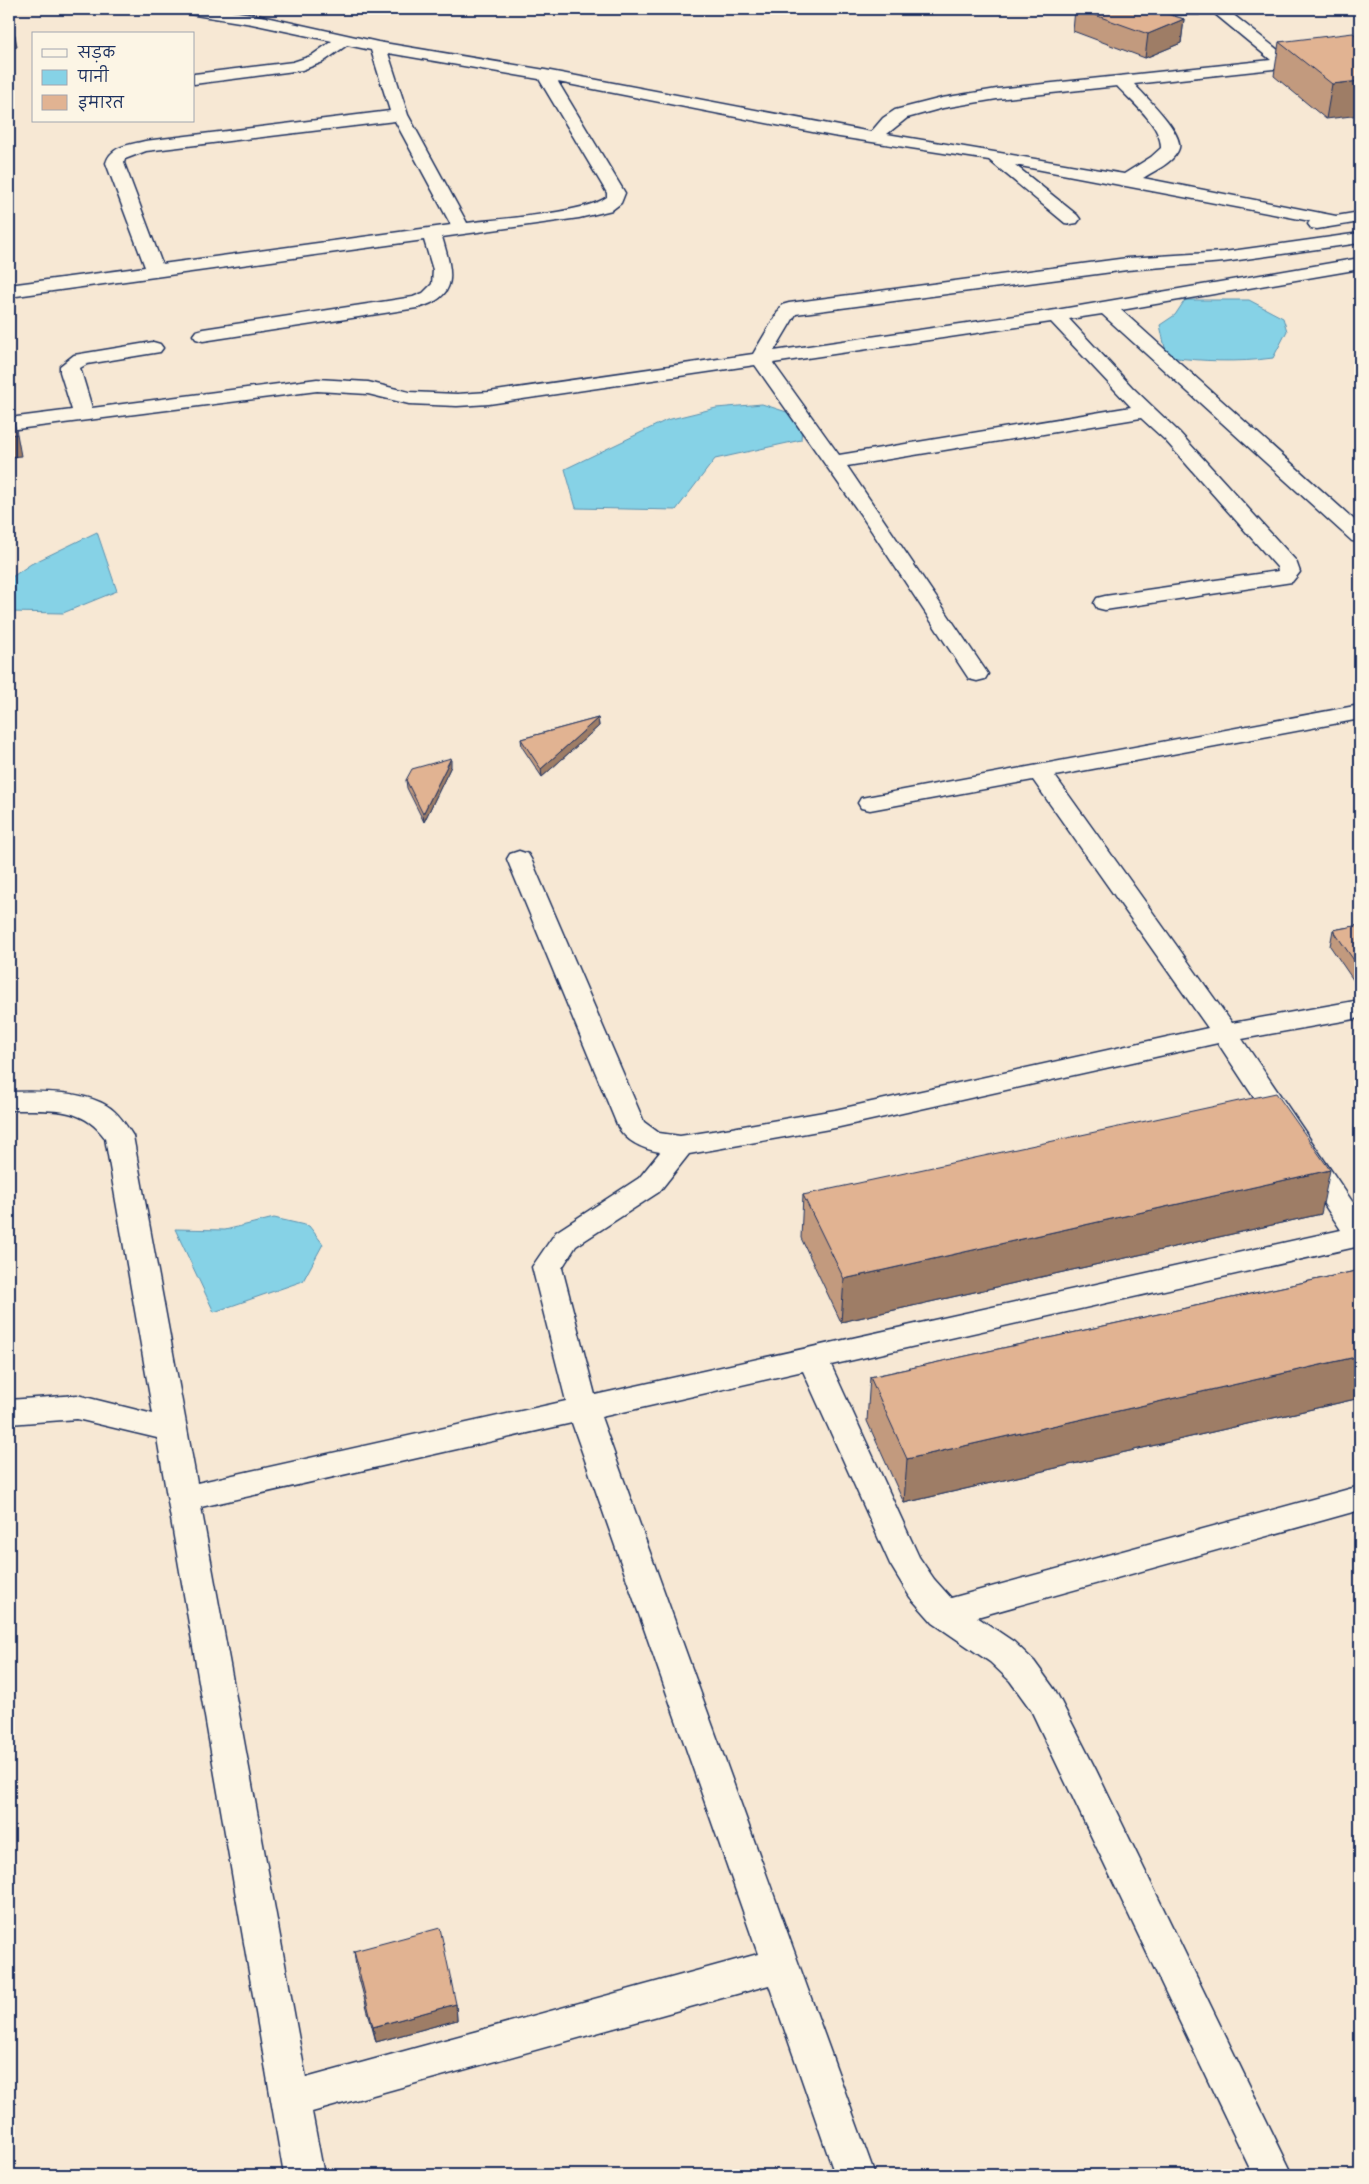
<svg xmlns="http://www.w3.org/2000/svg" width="1369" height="2184" viewBox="0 0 1369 2184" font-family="'Comic Neue','Playpen Sans Deva',sans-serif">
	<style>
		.water { fill: #86d2e6; stroke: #5b91b0 }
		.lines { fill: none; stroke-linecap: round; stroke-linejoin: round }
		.minor-casing { stroke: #1b2f5e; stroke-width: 3 }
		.minor { fill: #fcf5e5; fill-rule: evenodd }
		.wall { fill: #c29a7e; stroke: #1b2f5e }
		.shaded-wall { fill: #9e7d66; stroke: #1b2f5e }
		.building { fill: #e1b392; stroke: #1b2f5e }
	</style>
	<rect width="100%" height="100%" fill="#f7e8d4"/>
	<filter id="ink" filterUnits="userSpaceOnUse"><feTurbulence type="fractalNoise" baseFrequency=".02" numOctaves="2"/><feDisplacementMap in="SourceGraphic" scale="10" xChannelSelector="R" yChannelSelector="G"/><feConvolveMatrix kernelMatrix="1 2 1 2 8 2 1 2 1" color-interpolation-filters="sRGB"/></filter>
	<g filter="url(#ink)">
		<g class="water">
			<path d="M1185,300h64l34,18 4,13 -14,27c-36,5 -70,3 -106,-1l-7,-32 15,-10z"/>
			<polygon points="762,404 796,415 802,424 801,440 715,459 676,510 576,508 565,469 667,420 716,408"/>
			<polygon points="97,532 117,591 63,613 9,612 9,579 31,564"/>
			<polygon points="274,1218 309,1226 323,1244 303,1281 214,1312 175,1229 225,1230"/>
		</g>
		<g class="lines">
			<defs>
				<g id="minor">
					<path d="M181,9h36l35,5 126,28 167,28 326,62 12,-14 12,-8 47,-12 55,-9 274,-29 -62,-51h17l62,49 18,-3 54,-15v10l-58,16 -168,18c10,11 49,48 45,64 -4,14 -25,23 -36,30l193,38 24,-4v10l-43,7 -6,-1 -3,-4 2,-3 -295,-56 62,50 3,4 -3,4 -6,1 -6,-1 -76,-63 -156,-24 -275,-54 67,111 -4,10 -9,7 -33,8 -137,19c10,34 19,60 -25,71l-214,33 -7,-2 -3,-4 3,-4 7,-2 178,-27 32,-5 10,-4 9,-9 1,-14 -9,-30 -415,57v-12l136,-18 -39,-104c5,-17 23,-18 39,-22l245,-30 -19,-61 -24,-5 -24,17 -21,8 -108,14v-10l99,-12 18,-6 21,-15 -80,-17 -63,-10 -5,-2zM388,53l151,26 68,114v4c-21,16 -110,22 -140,26l-59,-108zM1117,86c14,15 45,40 44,62l-10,9 -27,17 -237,-40 20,-16 36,-10 54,-9zM395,121l56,104 -289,39 -38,-101 1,-4 21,-8z"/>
					<path d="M1360,233v10l-136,19 -97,8 -331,44 -22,37 282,-41 304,-52v11l-239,41 239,215v17l-8,-1 -250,-227 -33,5 64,69 46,44 117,129 4,11 -8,10 -187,28 -8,-2 -3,-5 3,-5 8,-2 173,-25 -1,-4 -112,-127 -24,-22 -294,48 141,208 -3,5 -8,2 -8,-2 -106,-161 -108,-153 -266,39 -32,2 -48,-2 -41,-10 -51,-3 -308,39v-12l63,-8 -12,-38v-6l14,-11 79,-13 7,2 3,4 -3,4 -73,12 -7,4 12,40 225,-29 51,3 41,10 48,2 32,-2 264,-38 29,-49 7,-2 338,-45 97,-6zM1051,322l80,85 -292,48 -66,-92z"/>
					<path d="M1360,705v14l-305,57 177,247 128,-23v18l-118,21 118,174v33l-529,119 88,192 15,22 17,19 409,-112v24l-383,107 37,25 20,19 21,29 41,80 197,405h-40l-222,-465 -21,-29 -20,-19 -57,-39 -23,-26 -20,-33 -87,-193 -202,46 274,758h-40l-66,-190 -457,127 12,63h-40l-127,-737 -80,-19 -68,5v-24l68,-5 76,19 -48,-276c-24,-34 -59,-27 -96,-28v-18c30,-1 82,-2 105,19 8,7 14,17 19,25l64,347 369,-82 -34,-134 24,-35 83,-54 21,-26c-17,-3 -33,-10 -42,-25l-111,-268 3,-5 9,-3 9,3 3,5 113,263 15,11 21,3 52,-8 103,-18 373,-82 -175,-248 -163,30 -9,-2 -3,-5 3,-5zM1218,1043l123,187 -746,165 -33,-127 14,-22 83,-54 30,-38 146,-26zM572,1423l186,531 -452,124 -105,-571z"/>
				</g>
			</defs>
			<use href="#minor" class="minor-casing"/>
			<use href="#minor" class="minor"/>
		</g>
		<g class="wall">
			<polygon points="1075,9 1201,9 1200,15 1170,15 1184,19 1181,43 1145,58 1073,31"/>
			<polygon points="1360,39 1326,119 1274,76 1279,42"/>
			<polygon points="598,718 599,726 542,777 522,747 521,739"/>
			<polygon points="451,766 424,822 407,788 406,780"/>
			<polygon points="1360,925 1360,990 1330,946 1333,930"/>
			<polygon points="803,1195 1321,1214 841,1322 801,1238"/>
			<polygon points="1360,1270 1360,1398 904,1503 867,1421 870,1377"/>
			<polygon points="354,1951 456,2004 457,2020 376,2042 356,1967"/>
		</g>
		<g class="shaded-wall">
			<polygon points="1184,19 1181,43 1145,58 1148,34"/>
			<polygon points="15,35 17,47 9,49 9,36"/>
			<polygon points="1360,81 1360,115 1326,119 1332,84"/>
			<polygon points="17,434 21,456 9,457 9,435"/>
			<polygon points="598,718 599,726 542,777 541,769"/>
			<polygon points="451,758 451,766 424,822 423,814"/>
			<polygon points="1330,1170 1321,1214 841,1322 844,1279"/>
			<polygon points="1360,1356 1360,1398 904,1503 907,1459"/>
			<polygon points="456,2004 457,2020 376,2042 373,2027"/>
		</g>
		<g class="building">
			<polygon points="1078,9 1151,9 1184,19 1148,34"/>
			<polygon points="9,26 15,35 9,36"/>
			<polygon points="1353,33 1360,39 1360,81 1332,84 1279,42"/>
			<polygon points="9,410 11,410 17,434 9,435"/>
			<polygon points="598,718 541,769 521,739"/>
			<polygon points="451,758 423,814 406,780 412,769"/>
			<polygon points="1360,925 1360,969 1333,930"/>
			<polygon points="1276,1093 1330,1170 844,1279 803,1195"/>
			<polygon points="1360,1270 1360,1356 907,1459 870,1377"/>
			<polygon points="440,1928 456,2004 373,2027 354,1951"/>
		</g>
	</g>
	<rect width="1369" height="2184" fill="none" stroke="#fcf5e5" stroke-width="30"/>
	<rect x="15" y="15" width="1339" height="2154" fill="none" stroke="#1b2f5e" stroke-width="2" filter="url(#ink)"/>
	<rect x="32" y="32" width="162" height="90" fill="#fcf5e5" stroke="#a2a6af"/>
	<rect x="42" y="49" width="25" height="8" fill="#fcf5e5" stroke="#a2a6af"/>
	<text x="78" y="58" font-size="15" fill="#1b2f5e">सड़क</text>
	<rect x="42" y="70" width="25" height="15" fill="#86d2e6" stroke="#a2a6af"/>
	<text x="78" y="82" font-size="15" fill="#1b2f5e">पानी</text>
	<rect x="42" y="95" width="25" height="15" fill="#e1b392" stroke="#a2a6af"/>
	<text x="78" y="108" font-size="15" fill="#1b2f5e">इमारत</text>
</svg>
